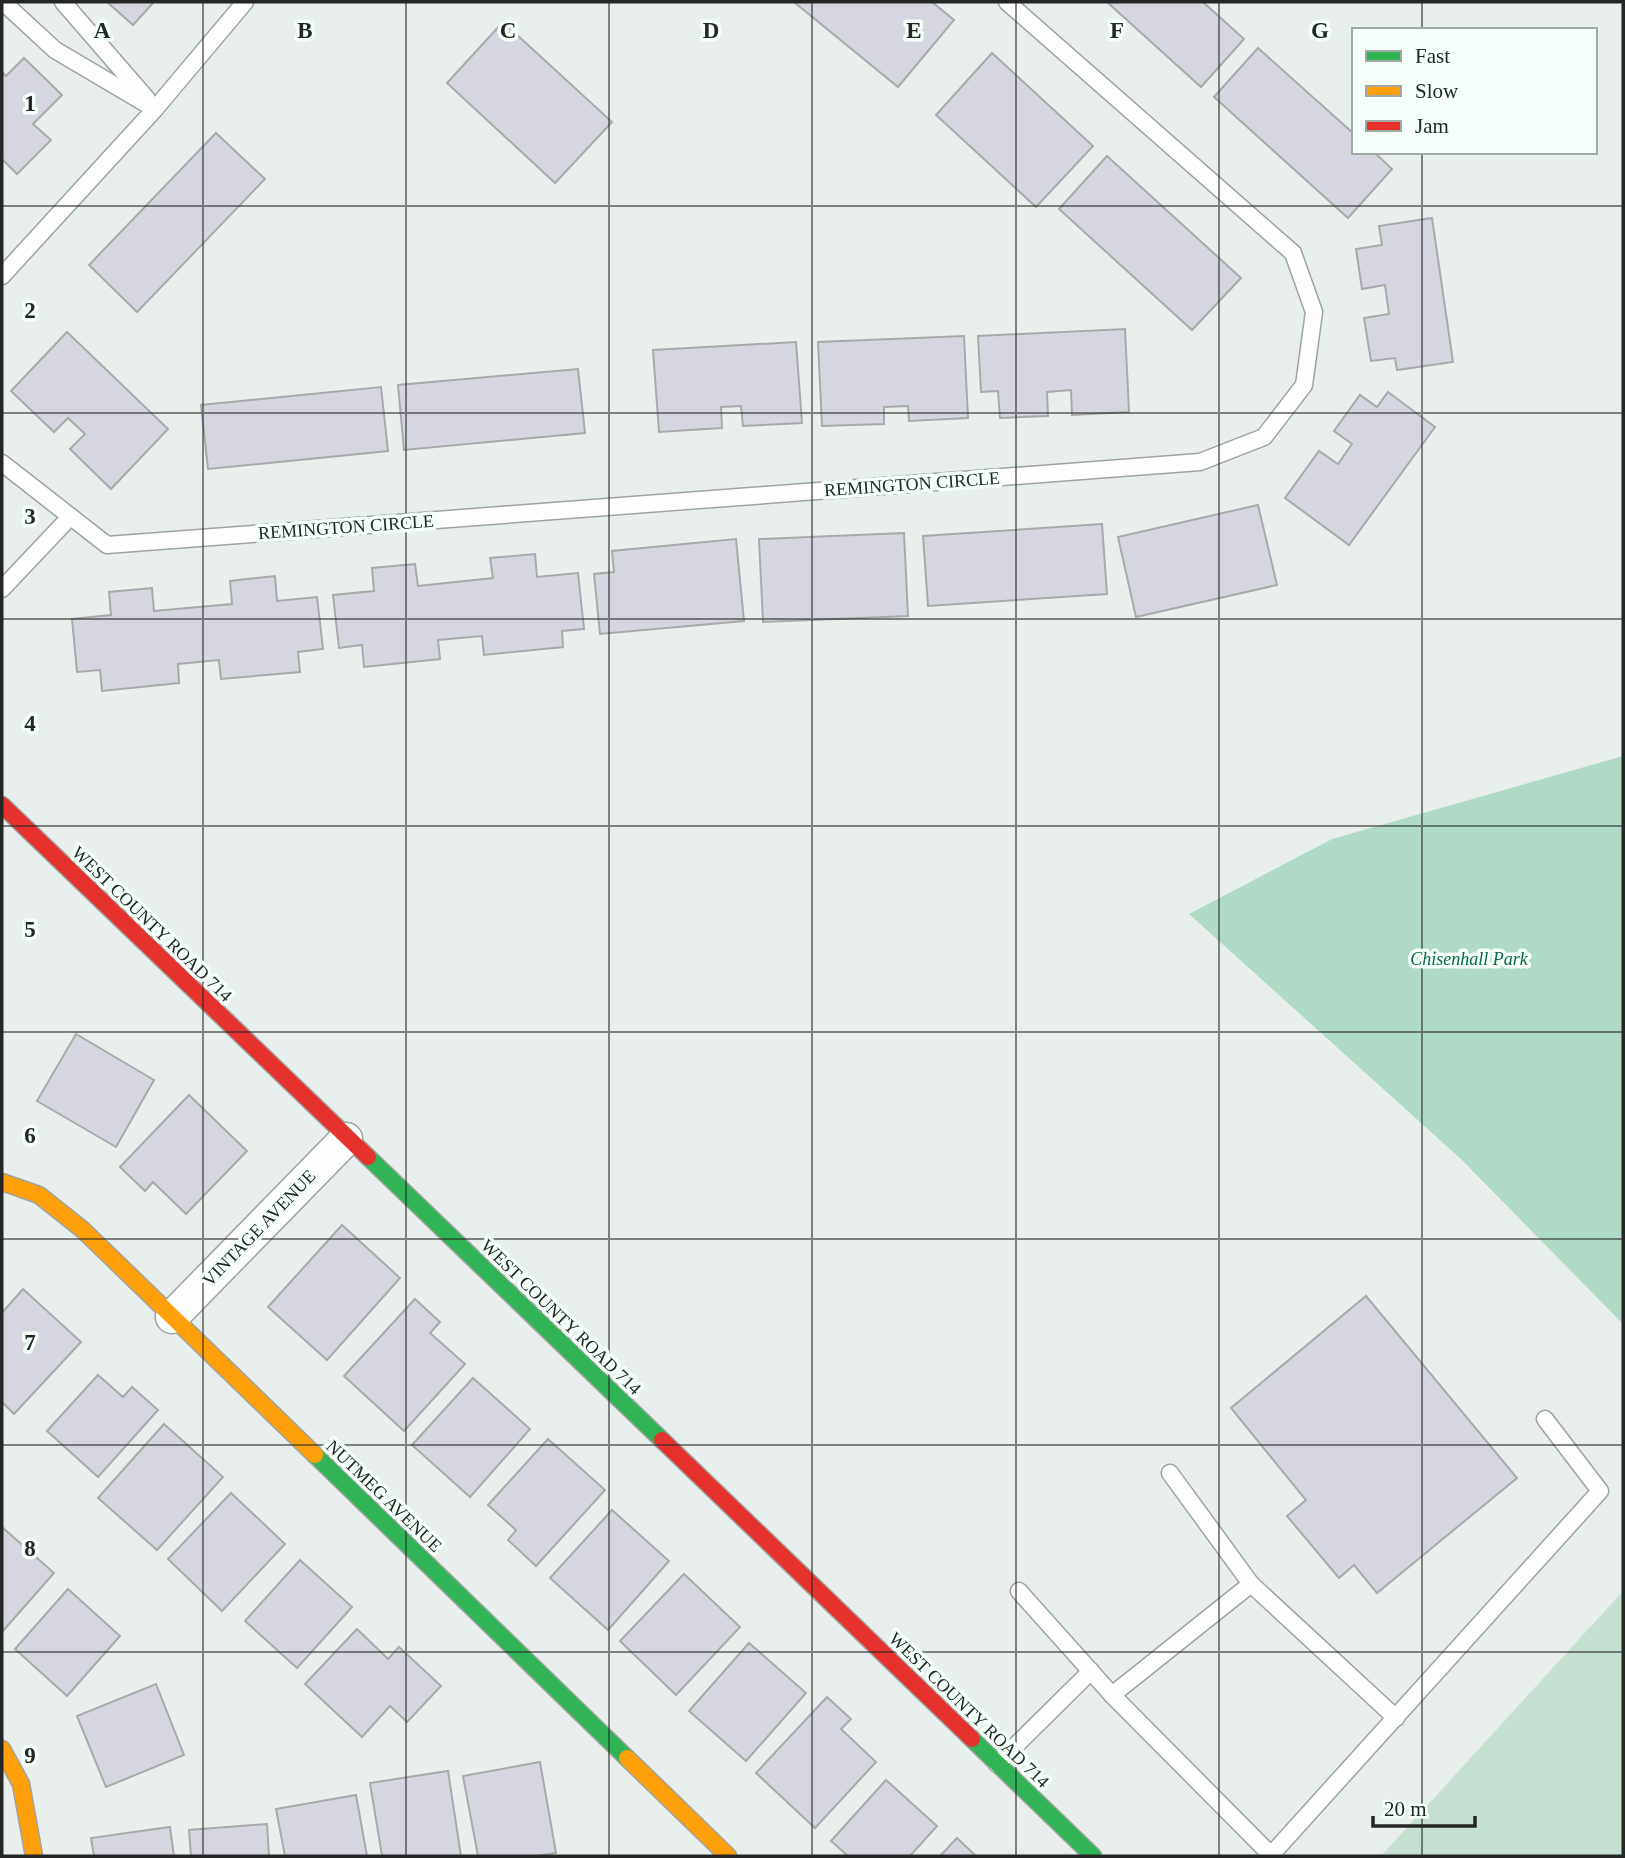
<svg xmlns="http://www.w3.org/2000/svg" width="1625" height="1858" viewBox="0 0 1625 1858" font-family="'Times New Roman',serif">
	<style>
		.green { fill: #c5dfd1 }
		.forest { fill: #afdac5 }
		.building { fill: #d6d6e1; stroke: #a8aaaa; stroke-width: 2 }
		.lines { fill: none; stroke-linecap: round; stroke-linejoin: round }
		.lane-casing { stroke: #9fa4a1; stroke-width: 19 }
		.street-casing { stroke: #9fa4a1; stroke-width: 35 }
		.fast-casing { stroke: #9fa4a1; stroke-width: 19 }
		.slow-casing { stroke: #9fa4a1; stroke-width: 19 }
		.jam-casing { stroke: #9fa4a1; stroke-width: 19 }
		.lane { stroke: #fcfdfc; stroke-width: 16 }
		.street { stroke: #fcfdfc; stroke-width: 32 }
		.fast { stroke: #30b455; stroke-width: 16 }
		.slow { stroke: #ff9f0a; stroke-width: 16 }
		.jam { stroke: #e5322d; stroke-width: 16 }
		.grid { fill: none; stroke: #242725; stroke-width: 2; stroke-opacity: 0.55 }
		.labels { text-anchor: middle; stroke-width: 7; stroke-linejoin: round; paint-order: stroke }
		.street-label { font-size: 18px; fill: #242725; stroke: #f4fff9 }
		.park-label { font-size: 18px; font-style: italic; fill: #096746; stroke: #f4fff9 }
		.grid-label { font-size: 23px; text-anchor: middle; font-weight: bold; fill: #242725; stroke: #f4fff9; stroke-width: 7; stroke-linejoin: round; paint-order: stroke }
	</style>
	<rect width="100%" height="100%" fill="#e9efec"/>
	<polygon class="green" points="1623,1591 1623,1856 1381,1856"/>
	<polygon class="forest" points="1623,756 1623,1324 1461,1159 1189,914 1332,839"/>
	<g class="building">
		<polygon points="107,2 154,2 133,25"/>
		<polygon points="794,2 932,2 954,20 898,87"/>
		<polygon points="1107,2 1203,2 1244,39 1201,87"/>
		<polygon points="503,22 612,122 555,183 447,83"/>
		<polygon points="1258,48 1354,134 1354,152 1374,152 1392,169 1348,218 1214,97"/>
		<polygon points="992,53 1093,146 1036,207 936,115"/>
		<polygon points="24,58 62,95 33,124 51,140 17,174 2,159 2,72 6,76"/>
		<polygon points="216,133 265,179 137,312 89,265"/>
		<polygon points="1107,156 1241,278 1192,330 1059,209"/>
		<polygon points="1432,218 1453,362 1397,370 1395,358 1371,361 1364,318 1389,314 1385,285 1362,289 1356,249 1382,245 1379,226"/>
		<polygon points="1125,329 1129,412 1072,415 1071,390 1047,392 1048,416 1000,418 998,391 981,392 978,336"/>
		<polygon points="67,332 168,429 111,489 70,449 85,434 68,418 54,432 11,391"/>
		<polygon points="964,336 968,418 909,421 908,406 884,407 884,424 822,426 818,342"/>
		<polygon points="796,342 802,423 743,426 741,406 721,407 722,428 659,432 653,350"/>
		<polygon points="578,369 585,433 404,450 398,385"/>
		<polygon points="381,387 388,451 208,469 201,405"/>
		<polygon points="1388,392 1435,427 1349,545 1285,498 1319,451 1338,464 1352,444 1334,431 1360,395 1377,407"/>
		<polygon points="1258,505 1277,585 1136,617 1118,537"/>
		<polygon points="1102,524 1107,594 928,606 923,536"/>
		<polygon points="904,533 908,616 763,622 759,539"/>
		<polygon points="736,539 744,621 600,634 594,574 614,572 612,551"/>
		<polygon points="535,554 537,577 578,573 584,629 562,631 563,647 484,655 482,636 438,640 440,659 364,667 362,645 339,648 333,595 374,591 372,568 415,564 418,586 493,578 490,558"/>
		<polygon points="275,576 277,601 317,597 323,649 298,652 300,672 221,679 219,660 178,664 179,683 102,691 100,670 77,672 72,619 111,615 109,592 152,588 154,611 232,604 230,581"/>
		<polygon points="76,1034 154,1080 116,1147 37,1101"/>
		<polygon points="189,1095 247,1151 186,1214 153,1182 145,1191 120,1167"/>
		<polygon points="342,1225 400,1278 327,1360 268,1307"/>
		<polygon points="23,1289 81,1342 14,1414 2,1402 2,1313"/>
		<polygon points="1366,1296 1517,1478 1377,1593 1354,1565 1339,1578 1287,1516 1306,1500 1231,1408"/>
		<polygon points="415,1299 440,1322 430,1333 465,1364 404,1431 344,1376"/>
		<polygon points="98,1375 123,1397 132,1387 158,1410 98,1477 47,1431"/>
		<polygon points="473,1378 530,1429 470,1497 412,1445"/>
		<polygon points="164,1424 223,1477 157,1550 98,1498"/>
		<polygon points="548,1439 605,1490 536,1566 508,1540 516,1530 488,1505"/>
		<polygon points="231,1493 285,1544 222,1611 168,1559"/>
		<polygon points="612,1510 669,1561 608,1630 550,1578"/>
		<polygon points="2,1527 54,1573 2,1632"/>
		<polygon points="300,1560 352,1607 297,1668 245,1621"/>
		<polygon points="684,1574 740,1627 676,1695 620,1641"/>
		<polygon points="68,1589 120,1636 67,1696 15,1649"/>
		<polygon points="357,1629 388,1659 399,1647 441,1686 407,1722 390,1706 362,1737 305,1684"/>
		<polygon points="749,1643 806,1693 746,1761 689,1711"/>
		<polygon points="156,1684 184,1755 106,1787 77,1716"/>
		<polygon points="827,1697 851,1719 841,1729 876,1762 815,1828 756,1773"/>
		<polygon points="540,1762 556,1853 536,1856 478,1856 463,1776"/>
		<polygon points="448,1771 461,1856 382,1856 370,1783"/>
		<polygon points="886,1780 937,1826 910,1856 848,1856 831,1841"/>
		<polygon points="356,1795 367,1856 285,1856 276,1809"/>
		<polygon points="267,1824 269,1856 191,1856 189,1830"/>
		<polygon points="170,1827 174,1856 94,1856 91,1838"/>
		<polygon points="957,1838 976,1856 940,1856"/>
	</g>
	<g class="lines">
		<defs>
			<g id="lane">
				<polyline points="3,2 55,50 155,109"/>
				<polyline points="63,2 147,99"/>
				<polyline points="2,276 155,109 245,2"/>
				<polyline points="2,463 107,545 1200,462 1264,437 1304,385 1314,312 1293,253 1007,2"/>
				<polyline points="2,589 70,517"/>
				<polyline points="1170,1473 1251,1584 1396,1718"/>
				<polyline points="1019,1591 1112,1695 1271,1855 1600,1491 1545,1419"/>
				<polyline points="1112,1695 1251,1584"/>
				<polyline points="997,1764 1091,1671"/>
			</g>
			<polyline id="street" points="172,1317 346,1139"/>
			<g id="fast">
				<polyline points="368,1157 662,1440"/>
				<polyline points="315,1455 627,1758"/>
				<polyline points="972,1739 1093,1856"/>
			</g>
			<g id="slow">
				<polyline points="2,1182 39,1195 83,1230 315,1455"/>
				<polyline points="2,1749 21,1784 34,1856"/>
				<polyline points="627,1758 728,1856"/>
			</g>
			<g id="jam">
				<polyline points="2,805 368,1157"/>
				<polyline points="662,1440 972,1739"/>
			</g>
		</defs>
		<use href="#lane" class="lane-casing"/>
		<use href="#street" class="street-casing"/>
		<use href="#fast" class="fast-casing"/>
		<use href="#slow" class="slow-casing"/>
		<use href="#jam" class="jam-casing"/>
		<use href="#lane" class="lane"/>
		<use href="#street" class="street"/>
		<use href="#fast" class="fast"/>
		<use href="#slow" class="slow"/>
		<use href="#jam" class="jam"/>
	</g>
	<path class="grid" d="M203,2v1854M406,2v1854M609,2v1854M812,2v1854M1016,2v1854M1219,2v1854M1422,2v28M1422,152v1704M2,206h1621M2,413h1621M2,619h1621M2,826h1621M2,1032h1621M2,1239h1621M2,1445h1621M2,1652h1621"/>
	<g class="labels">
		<g class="street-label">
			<text transform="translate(912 484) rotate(-4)" y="6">REMINGTON CIRCLE</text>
			<text transform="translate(346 527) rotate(-4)" y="6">REMINGTON CIRCLE</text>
			<text transform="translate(152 924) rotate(44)" y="6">WEST COUNTY ROAD 714</text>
			<text transform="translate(259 1228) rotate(-46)" y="6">VINTAGE AVENUE</text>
			<text transform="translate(561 1317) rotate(44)" y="6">WEST COUNTY ROAD 714</text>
			<text transform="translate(384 1496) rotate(44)" y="6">NUTMEG AVENUE</text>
			<text transform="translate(969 1710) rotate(44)" y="6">WEST COUNTY ROAD 714</text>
		</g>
		<g class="park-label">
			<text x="1469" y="965">Chisenhall Park</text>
		</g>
	</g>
	<g class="grid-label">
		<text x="102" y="38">A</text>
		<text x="305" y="38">B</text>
		<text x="508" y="38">C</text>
		<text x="711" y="38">D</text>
		<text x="914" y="38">E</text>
		<text x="1117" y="38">F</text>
		<text x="1320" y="38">G</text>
		<text x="30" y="111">1</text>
		<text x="30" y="318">2</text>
		<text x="30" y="524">3</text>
		<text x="30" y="731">4</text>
		<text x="30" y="937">5</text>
		<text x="30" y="1143">6</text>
		<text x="30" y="1350">7</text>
		<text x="30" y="1556">8</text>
		<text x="30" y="1763">9</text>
	</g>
	<rect width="1625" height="1858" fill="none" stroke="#242725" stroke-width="7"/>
	<rect x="1352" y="28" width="245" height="126" fill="#f4fff9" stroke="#a1a9a4" stroke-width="2"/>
	<rect x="1366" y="51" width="35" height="10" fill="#30b455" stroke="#a1a9a4" stroke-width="2"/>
	<text x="1415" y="63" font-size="21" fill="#242725">Fast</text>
	<rect x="1366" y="86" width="35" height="10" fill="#ff9f0a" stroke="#a1a9a4" stroke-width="2"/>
	<text x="1415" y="98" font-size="21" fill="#242725">Slow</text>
	<rect x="1366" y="121" width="35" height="10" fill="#e5322d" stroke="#a1a9a4" stroke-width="2"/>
	<text x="1415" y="133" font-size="21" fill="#242725">Jam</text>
	<path d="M1373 1816v10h102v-10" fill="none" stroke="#242725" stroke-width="3.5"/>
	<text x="1384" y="1816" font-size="21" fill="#242725" stroke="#f4fff9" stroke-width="5" paint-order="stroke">20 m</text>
</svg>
